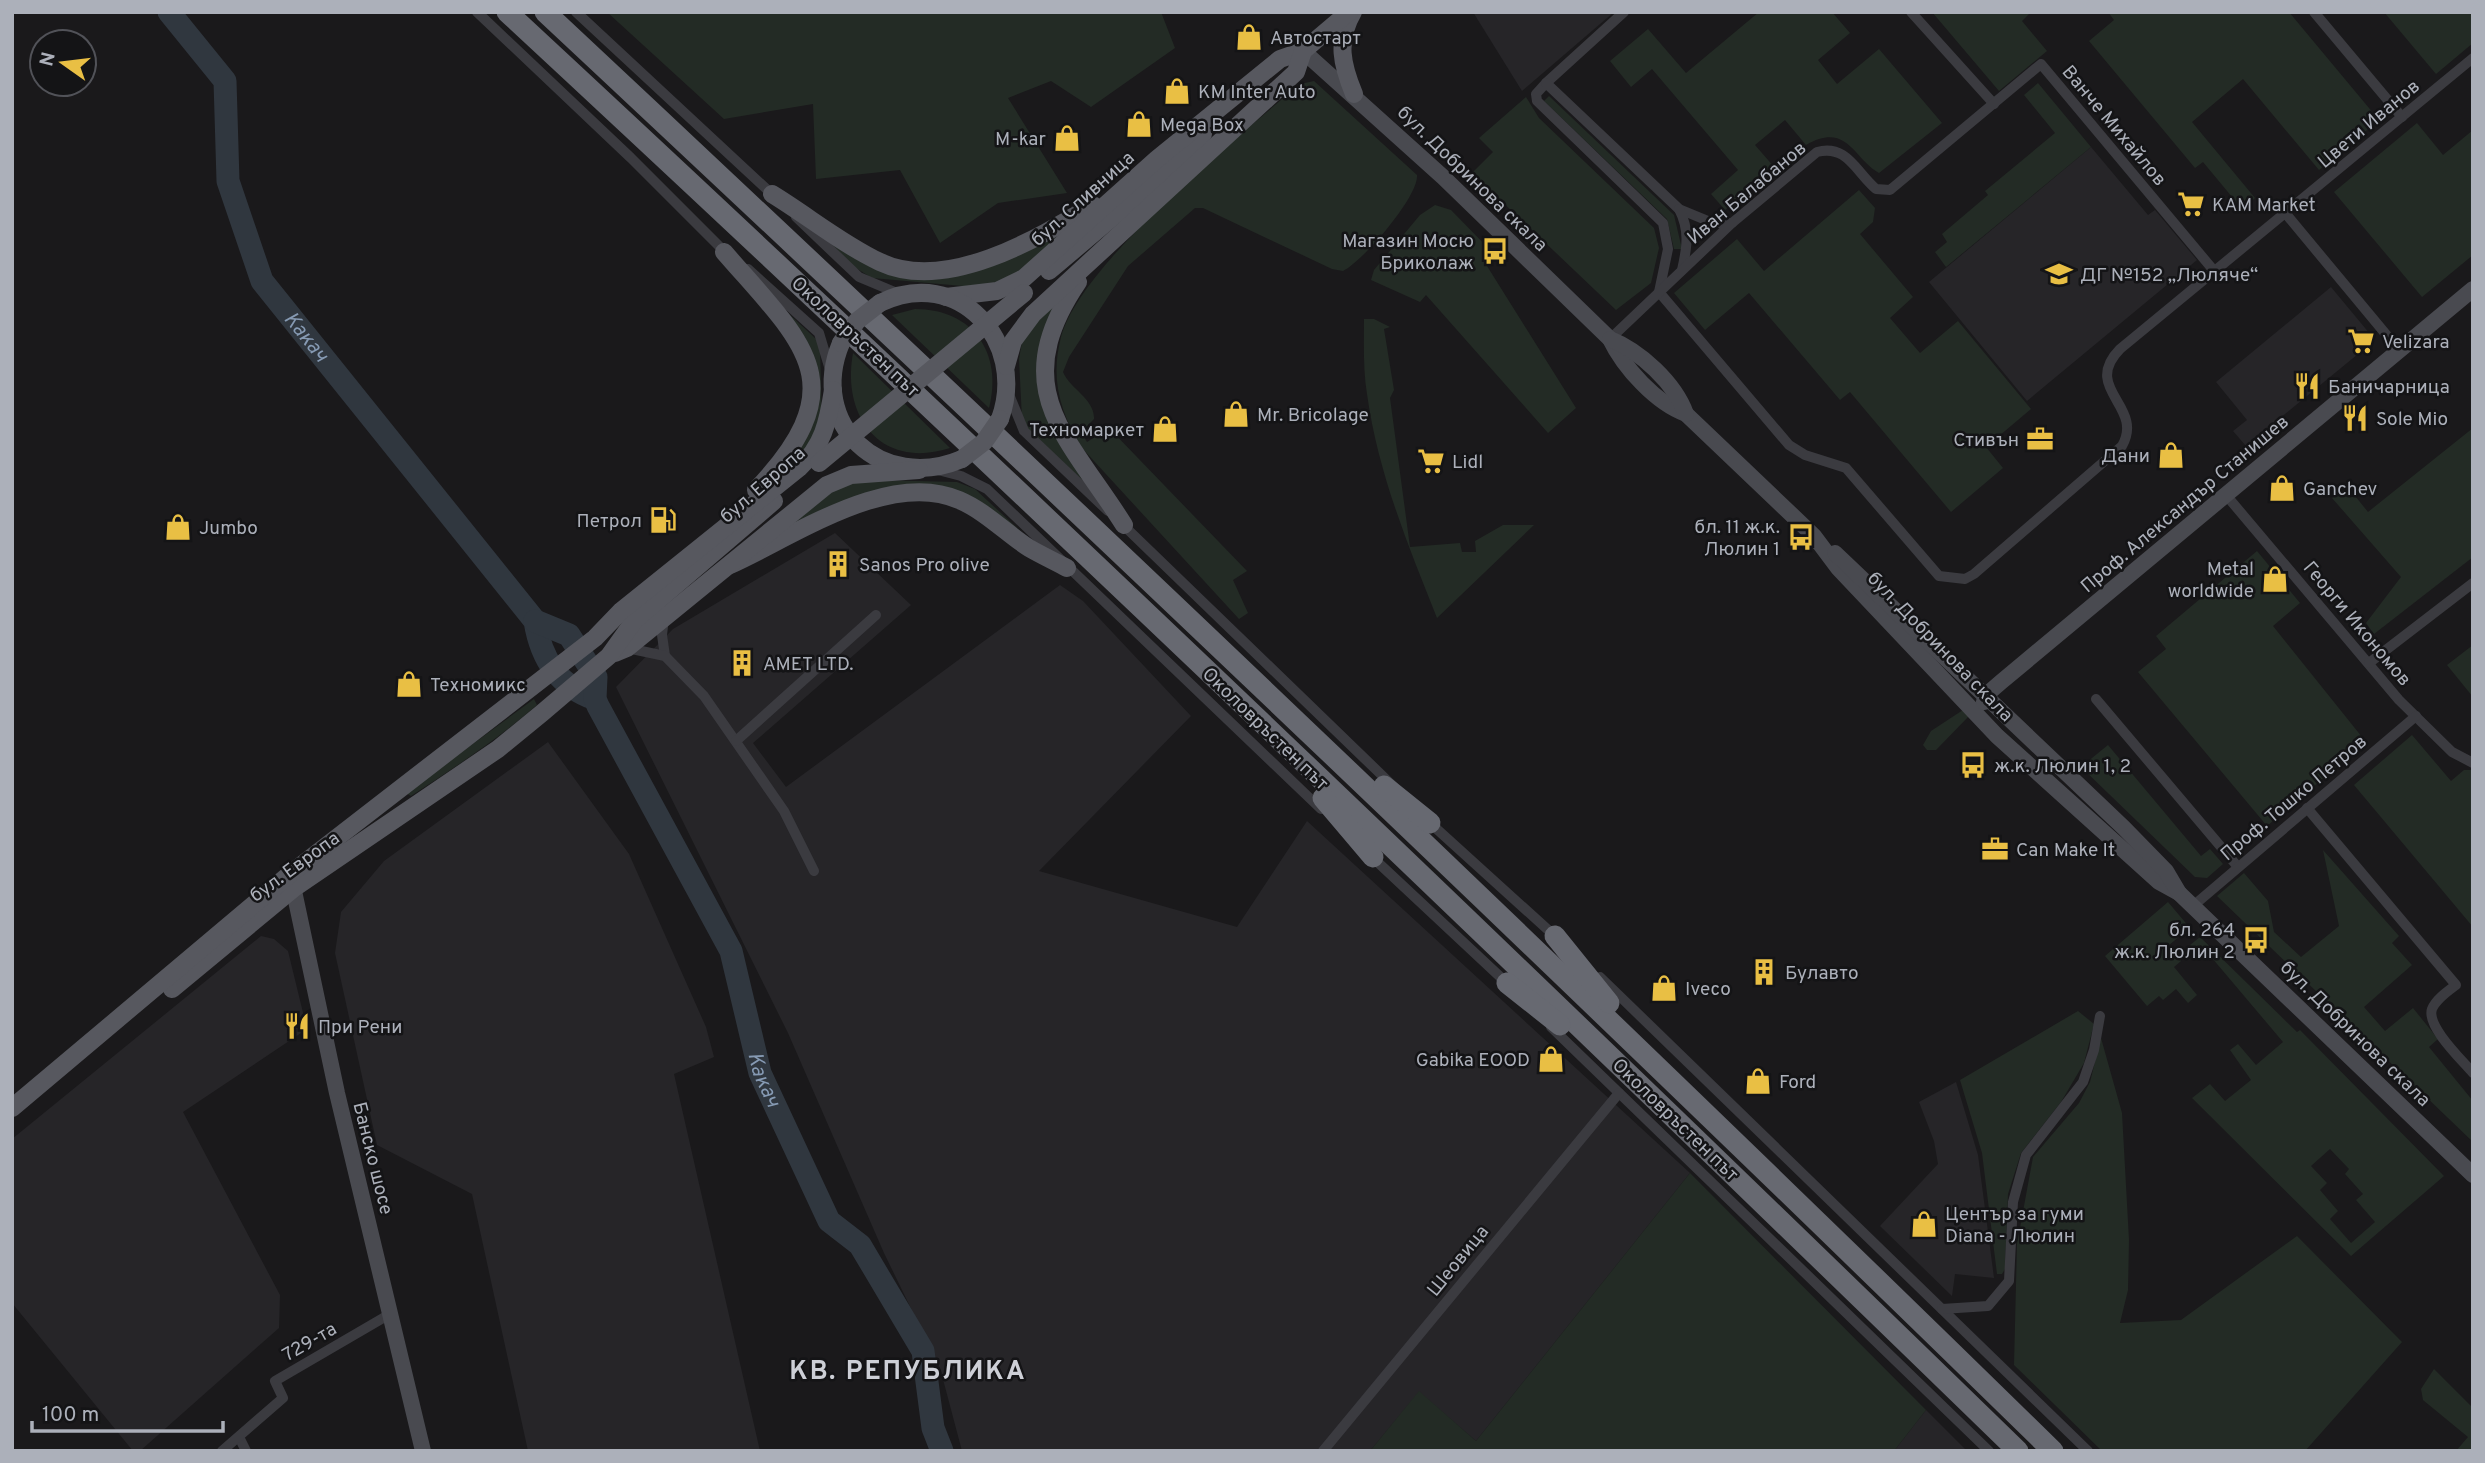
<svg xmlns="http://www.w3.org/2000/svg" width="2485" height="1463" viewBox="0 0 2485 1463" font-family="Overpass,sans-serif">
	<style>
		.built { fill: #262528 }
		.green { fill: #232b25; fill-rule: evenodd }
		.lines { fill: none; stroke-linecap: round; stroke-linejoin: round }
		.river { stroke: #30373f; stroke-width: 23 }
		.street { stroke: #3b3b40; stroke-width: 10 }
		.secondary { stroke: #494a50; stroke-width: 16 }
		.primary { stroke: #57585f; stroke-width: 18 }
		.highway { stroke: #676971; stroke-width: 21 }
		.primary-bridge { stroke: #57585f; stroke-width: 18 }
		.labels { text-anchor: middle; stroke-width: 5; stroke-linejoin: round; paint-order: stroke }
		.poi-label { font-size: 19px; fill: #acb0ba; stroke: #141416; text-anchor: start }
		.street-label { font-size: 19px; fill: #acb0ba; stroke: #141416 }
		.water-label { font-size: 21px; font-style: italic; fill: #869ab3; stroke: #141416 }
		.district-label { font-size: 26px; font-weight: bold; letter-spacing: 2px; fill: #cdcfd6; stroke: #141416 }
	</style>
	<rect width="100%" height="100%" fill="#1a191b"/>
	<g class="built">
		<polygon points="1473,12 1614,12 1522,91"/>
		<polygon points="2091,147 2148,215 2155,210 2197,260 2027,401 1929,282"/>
		<polygon points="2331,287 2375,340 2246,446 2233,431 2247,420 2216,382"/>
		<polygon points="835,533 911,605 753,743 786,787 1060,585 1083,601 1191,716 1039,871 1237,927 1307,821 1690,1173 1476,1441 1419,1392 1370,1451 962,1451 940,1368 884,1253 788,1033 616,687 673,629"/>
		<polygon points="548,742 629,854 706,1027 714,1057 674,1074 760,1451 528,1451 472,1194 377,1145 335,953 341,912 384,861"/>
		<polygon points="261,936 274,939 288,951 307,1029 183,1112 280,1295 279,1328 140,1451 133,1451 12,1303 12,1139"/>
		<polygon points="1956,1082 1978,1155 1994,1278 1955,1274 1952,1296 1880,1226 1938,1164 1934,1141 1919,1102"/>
		<polygon points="1926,1410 1967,1451 1894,1451"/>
	</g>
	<g class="green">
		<polygon points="607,12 1161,12 1175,48 1091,107 1051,81 1008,98 1067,193 998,203 940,243 900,170 816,179 813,104 724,119"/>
		<path d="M1759,12h73l18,21 -32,27 19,24 42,-35 63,74 -63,50c-25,-13 -31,-52 -73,-28l-21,-25 -30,25 20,23 -50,42 -14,-16 27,-24 -86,-101 -21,18 -21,-26 38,-32 38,44z"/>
		<polygon points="1932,12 2031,12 2022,21 2047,51 1999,91"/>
		<polygon points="2108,12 2289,12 2379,120 2319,170 2243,79 2192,122 2255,198 2242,209 2203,162 2195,168 2089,41 2114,20"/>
		<polygon points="2384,12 2473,12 2473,43 2436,74"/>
		<path d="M1314,81l103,94c2,21 -54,86 -74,96l-11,-2 -129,-61h-8l-67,58 -59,91 -6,15c7,17 32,27 31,47l-13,13 6,10 22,-14 138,143 -14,9 15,33 -9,6 -157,-171c-22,-36 -32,-69 -21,-111 20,-74 178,-201 239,-253z"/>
		<polygon points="2038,83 2091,147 1946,267 1935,252 1947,242 1942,234 1988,195 1985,191 2055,133 2024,95"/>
		<polygon points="1549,96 1674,215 1682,249 1674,249 1667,219 1544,101"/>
		<polygon points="1526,97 1539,118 1654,228 1659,248 1651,283 1616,310 1472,173 1493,152 1479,138"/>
		<polygon points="2417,123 2443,155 2473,130 2473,255 2422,297 2334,192"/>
		<polygon points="1859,190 1875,208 1873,222 1860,234 1913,297 1890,318 1920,353 1958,321 2031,409 1986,447 2003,468 1951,512 1850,392 1840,400 1749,293 1705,330 1674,293 1737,239 1764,271"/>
		<polygon points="1435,205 1451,210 1496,256 1487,266 1576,408 1548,433 1426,295 1420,302 1371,280 1374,270 1420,215"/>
		<polygon points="816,228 918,278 1068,228 1008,283 974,287 872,278 851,265"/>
		<polygon points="1057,298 1042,387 1089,487 1025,426 1022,419 1019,359 1023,336"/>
		<path d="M915,309c58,0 88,44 74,99l-97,-93z"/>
		<polygon points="788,313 816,339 820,347 822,424 806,455 779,473 812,421"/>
		<path d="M1364,319h10l16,8 -6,2 10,61 -4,8 20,149 50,-4 2,9h14l-1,-11 28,-16h31l-97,93c-29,-73 -59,-145 -70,-224 -4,-24 -3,-50 -3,-75z"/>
		<path d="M853,353l97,95c-68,22 -109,-30 -97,-95z"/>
		<polygon points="2473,428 2473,557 2374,634 2366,623 2401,577 2332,498 2347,486 2368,512"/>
		<polygon points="875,480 957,482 975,489 1029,539 935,487 775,533 844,482"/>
		<polygon points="2257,551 2300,603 2273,626 2366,742 2267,826 2138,672 2166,649 2156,636"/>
		<polygon points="2473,645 2473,697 2447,665"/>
		<path d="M534,699l3,6c-39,34 -83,63 -126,91l-5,-3z"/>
		<polygon points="1963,710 1969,716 1936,750 1927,750 1923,745 1931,731"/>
		<polygon points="2412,735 2451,781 2464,770 2473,770 2473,927 2354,785"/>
		<polygon points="2108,745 2201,856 2210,849 2223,864 2207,878 2195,877 2081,767"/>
		<polygon points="2323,850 2399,936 2392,943 2412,965 2364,1007 2385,1031 2413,1008 2438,1039 2429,1047 2473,1101 2473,1142 2217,896 2244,873 2268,901 2274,932 2301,957 2339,926"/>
		<polygon points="2168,902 2190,928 2169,945 2181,961 2174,967 2197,995 2188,1003 2176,989 2163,1000 2159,996 2147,1006 2105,956"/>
		<path d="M2200,937l97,95 3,-2 144,146 -93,80 -159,-158 18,-14 15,17 26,-21 -21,-30 8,-6 18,21 27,-23 -82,-97 -7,5 -4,-5zM2330,1149l19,20 -4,5 18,20 -7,6 19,22 -24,21 -21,-24 8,-8 -18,-21 7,-7 -16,-17z"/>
		<polygon points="2078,1011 2094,1024 2084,1063 2061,1102 2021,1153 2008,1194 2005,1269 2002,1274 1997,1274 1982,1153 1960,1080"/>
		<polygon points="2101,1038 2122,1113 2129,1240 2128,1290 2120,1323 2181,1320 2297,1236 2402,1342 2305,1451 2102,1451 2014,1365 2017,1244 2033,1157 2079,1103 2090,1082"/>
		<polygon points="1690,1173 1926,1410 1894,1451 1370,1451 1419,1391 1476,1441"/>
		<polygon points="2434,1369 2473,1408 2473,1451 2456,1451 2468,1437 2423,1400 2421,1389"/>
	</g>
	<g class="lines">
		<g class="river">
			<path id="s1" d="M169,12l56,69 3,100 34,100 273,340c6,38 23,65 60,78"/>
			<path id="s2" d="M535,621l34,14 27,42 -1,22 3,7 133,245 29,122 69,148 31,24 63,106 10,77 9,23"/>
		</g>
		<g class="street">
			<polyline points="477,12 631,158 726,253"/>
			<polyline points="576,12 774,196"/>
			<path d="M1624,12l-78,71 -10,11 1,7 126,122 5,26 -9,43 130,153 16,10 41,13 93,108 26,3 9,-5 148,-128c23,-40 -41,-57 -2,-97l353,-291"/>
			<polyline points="1911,12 1994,104"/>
			<polyline points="2314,12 2402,117"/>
			<polyline points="1546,83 1679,209 1713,223 1732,223"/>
			<path d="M1679,209c11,21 8,39 3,61"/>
			<polyline points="2286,214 2399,350"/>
			<polyline points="796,217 859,277 902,295"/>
			<polyline points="748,269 819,333 831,373"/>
			<path d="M1610,339l122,-116 85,-71c30,-8 39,20 59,37l14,1 151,-126 174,208"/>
			<polyline points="1008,392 1024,431 1108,511"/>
			<polyline points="934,469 961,476 987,489 1321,809"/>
			<polyline points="2226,495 2399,700 2452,752 2473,763"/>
			<polyline points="1120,522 1393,786"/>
			<polyline points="664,618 662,635 665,656"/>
			<polyline points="627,648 665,656 704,696 784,811 814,871"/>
			<polyline points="2369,663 2473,583"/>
			<polyline points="2096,699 2238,867"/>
			<polyline points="736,741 876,615"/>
			<path d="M2307,808l149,177c-8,6 -20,14 -24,24 -6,17 30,51 41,64"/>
			<polyline points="1429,822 1557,938"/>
			<polyline points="1371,856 1510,986"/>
			<polyline points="2193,906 2416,716"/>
			<polyline points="1600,977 2088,1451"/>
			<polyline points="1551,1027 1989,1451"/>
			<polyline points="1942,1309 1988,1306 2009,1281 2013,1202 2026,1155 2083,1082 2094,1050 2100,1016"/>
			<polyline points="239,1437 246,1451"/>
			<polyline points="222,1451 283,1398 275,1381 390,1314"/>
			<polyline points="1323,1451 1619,1093"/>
		</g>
		<g class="secondary">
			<path d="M1303,51l140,126 167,162c14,29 46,64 76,75l128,122 24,32 159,168 162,146 20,11"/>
			<path d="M1610,339c30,12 65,44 76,75"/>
			<polyline points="1835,553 2124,828 2166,871 2179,893 2473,1175"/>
			<polyline points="1984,702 1986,695 2001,682 2473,289"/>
			<polyline points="291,877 337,1093 423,1451"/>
		</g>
		<g class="primary">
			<path d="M1353,12c-17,29 -11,53 1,82"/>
			<path d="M772,194c36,22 70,50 108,68 66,31 157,-23 213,-57"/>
			<path d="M724,252c79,91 134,131 32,238"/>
			<polyline points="1049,271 1180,160 1203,134"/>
			<path d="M1078,282c-73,108 -10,154 46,243"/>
			<polyline points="946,297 997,291 1024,278 1157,159 1280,59 1303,51 1349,12"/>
			<path d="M880,303c78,-38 148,38 120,116"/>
			<path d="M841,343c-34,82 41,150 121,116"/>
			<polyline points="1006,366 1013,341 1033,314 1296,72 1303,51"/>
			<path d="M730,565c63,-28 159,-96 229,-65 26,11 47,33 70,48 12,7 25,13 38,20"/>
			<polyline points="615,653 627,648 827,485 851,475 919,470"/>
			<polyline points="172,989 294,888 498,749 542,713 609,656 634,621 774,501"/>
			<path d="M12,1108l278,-234 305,-236 26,-27 178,-143c24,-22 29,-46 34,-78"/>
		</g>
		<g class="highway">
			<path d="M507,12c510,473 1012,954 1511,1439"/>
			<path d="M545,12c508,475 1011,953 1508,1439"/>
			<polyline points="1384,786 1430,823"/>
			<polyline points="1323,798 1373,857"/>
			<polyline points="1555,936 1609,1003"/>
			<polyline points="1507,983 1560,1025"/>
		</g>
		<g class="primary-bridge">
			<polyline points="841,343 857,321 880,303"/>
			<polyline points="962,459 984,442 1000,419"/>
			<polyline points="819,463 1024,293"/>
		</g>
	</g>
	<defs>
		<symbol id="shop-bare" viewBox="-9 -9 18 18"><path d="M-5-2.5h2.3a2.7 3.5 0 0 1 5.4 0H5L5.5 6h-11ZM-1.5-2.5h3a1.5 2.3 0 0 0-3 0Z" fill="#e9bf44" stroke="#141416" stroke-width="2.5" paint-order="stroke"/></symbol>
		<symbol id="supermarket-bare" viewBox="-9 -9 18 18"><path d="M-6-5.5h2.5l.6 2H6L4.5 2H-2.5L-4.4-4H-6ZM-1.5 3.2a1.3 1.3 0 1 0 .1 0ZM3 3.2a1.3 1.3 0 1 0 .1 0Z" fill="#e9bf44" stroke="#141416" stroke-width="2.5" paint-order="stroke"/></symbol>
		<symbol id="bus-bare" viewBox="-9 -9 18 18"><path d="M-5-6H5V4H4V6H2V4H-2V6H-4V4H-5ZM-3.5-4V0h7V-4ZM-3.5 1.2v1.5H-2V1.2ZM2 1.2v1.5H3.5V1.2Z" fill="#e9bf44" stroke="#141416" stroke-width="2.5" paint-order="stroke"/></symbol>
		<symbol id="school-bare" viewBox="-9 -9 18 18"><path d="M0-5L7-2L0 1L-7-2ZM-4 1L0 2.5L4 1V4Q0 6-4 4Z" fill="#e9bf44" stroke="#141416" stroke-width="2.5" paint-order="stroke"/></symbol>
		<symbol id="restaurant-bare" viewBox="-9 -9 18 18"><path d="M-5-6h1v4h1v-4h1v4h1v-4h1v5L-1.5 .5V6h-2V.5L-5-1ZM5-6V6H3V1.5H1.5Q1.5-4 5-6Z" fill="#e9bf44" stroke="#141416" stroke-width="2.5" paint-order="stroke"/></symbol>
		<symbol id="office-bare" viewBox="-9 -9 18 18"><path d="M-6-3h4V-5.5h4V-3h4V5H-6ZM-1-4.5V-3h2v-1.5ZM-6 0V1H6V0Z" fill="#e9bf44" stroke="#141416" stroke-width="2.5" paint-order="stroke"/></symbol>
		<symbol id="fuel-bare" viewBox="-9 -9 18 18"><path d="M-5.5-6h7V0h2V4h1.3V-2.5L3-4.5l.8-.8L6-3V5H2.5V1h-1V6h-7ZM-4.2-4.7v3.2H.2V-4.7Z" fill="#e9bf44" stroke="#141416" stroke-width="2.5" paint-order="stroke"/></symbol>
		<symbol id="building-bare" viewBox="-9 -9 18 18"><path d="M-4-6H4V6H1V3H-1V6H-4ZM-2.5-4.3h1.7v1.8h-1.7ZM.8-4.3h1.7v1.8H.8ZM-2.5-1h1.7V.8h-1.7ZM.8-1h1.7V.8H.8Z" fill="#e9bf44" stroke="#141416" stroke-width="2.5" paint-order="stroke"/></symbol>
	</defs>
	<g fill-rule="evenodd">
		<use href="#shop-bare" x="1230" y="18" width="38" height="38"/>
		<use href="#shop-bare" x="1158" y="72" width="38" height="38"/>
		<use href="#shop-bare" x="1120" y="105" width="38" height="38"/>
		<use href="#shop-bare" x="1048" y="119" width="38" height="38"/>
		<use href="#supermarket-bare" x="2172" y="185" width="38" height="38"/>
		<use href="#bus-bare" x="1476" y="232" width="38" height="38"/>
		<use href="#school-bare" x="2040" y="255" width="38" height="38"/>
		<use href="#supermarket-bare" x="2342" y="322" width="38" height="38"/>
		<use href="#restaurant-bare" x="2288" y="367" width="38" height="38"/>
		<use href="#shop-bare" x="1217" y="395" width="38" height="38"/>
		<use href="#restaurant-bare" x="2336" y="399" width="38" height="38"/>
		<use href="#shop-bare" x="1146" y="410" width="38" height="38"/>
		<use href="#office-bare" x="2021" y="420" width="38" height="38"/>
		<use href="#shop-bare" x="2152" y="436" width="38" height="38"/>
		<use href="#supermarket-bare" x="1412" y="442" width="38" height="38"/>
		<use href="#shop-bare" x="2263" y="469" width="38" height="38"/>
		<use href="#fuel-bare" x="644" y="501" width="38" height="38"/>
		<use href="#shop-bare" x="159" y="508" width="38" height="38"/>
		<use href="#bus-bare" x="1782" y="518" width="38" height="38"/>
		<use href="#building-bare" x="819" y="545" width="38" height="38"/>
		<use href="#shop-bare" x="2256" y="560" width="38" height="38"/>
		<use href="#building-bare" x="723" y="644" width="38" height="38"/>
		<use href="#shop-bare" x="390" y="665" width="38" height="38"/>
		<use href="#bus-bare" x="1954" y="746" width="38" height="38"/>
		<use href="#office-bare" x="1976" y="830" width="38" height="38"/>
		<use href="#bus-bare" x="2237" y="921" width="38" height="38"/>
		<use href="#building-bare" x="1745" y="953" width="38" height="38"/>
		<use href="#shop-bare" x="1645" y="969" width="38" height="38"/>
		<use href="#restaurant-bare" x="278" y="1007" width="38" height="38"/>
		<use href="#shop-bare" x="1532" y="1040" width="38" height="38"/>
		<use href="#shop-bare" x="1739" y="1062" width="38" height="38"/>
		<use href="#shop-bare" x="1905" y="1205" width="38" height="38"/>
	</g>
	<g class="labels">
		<g class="poi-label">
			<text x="1270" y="44">Автостарт</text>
			<text x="1198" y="98">KM Inter Auto</text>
			<text x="1160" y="131">Mega Box</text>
			<text x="1046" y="145" text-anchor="end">M-kar</text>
			<text x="2212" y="211">KAM Market</text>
			<text x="1474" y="247" text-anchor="end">Магазин Мосю<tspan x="1474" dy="22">Бриколаж</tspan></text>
			<text x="2080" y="281">ДГ №152 „Люляче“</text>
			<text x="2382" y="348">Velizara</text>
			<text x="2328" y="393">Баничарница</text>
			<text x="1257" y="421">Mr. Bricolage</text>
			<text x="2376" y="425">Sole Mio</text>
			<text x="1144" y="436" text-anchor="end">Техномаркет</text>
			<text x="2019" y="446" text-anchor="end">Стивън</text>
			<text x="2150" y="462" text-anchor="end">Дани</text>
			<text x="1452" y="468">Lidl</text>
			<text x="2303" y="495">Ganchev</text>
			<text x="642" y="527" text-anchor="end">Петрол</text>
			<text x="1780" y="533" text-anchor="end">бл. 11 ж.к.<tspan x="1780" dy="22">Люлин 1</tspan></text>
			<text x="199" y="534">Jumbo</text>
			<text x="859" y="571">Sanos Pro olive</text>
			<text x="2254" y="575" text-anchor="end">Metal<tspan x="2254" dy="22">worldwide</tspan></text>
			<text x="763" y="670">AMET LTD.</text>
			<text x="430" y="691">Техномикс</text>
			<text x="1994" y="772">ж.к. Люлин 1, 2</text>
			<text x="2016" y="856">Can Make It</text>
			<text x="2235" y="936" text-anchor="end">бл. 264<tspan x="2235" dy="22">ж.к. Люлин 2</tspan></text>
			<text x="1785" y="979">Булавто</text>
			<text x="1685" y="995">Iveco</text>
			<text x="318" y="1033">При Рени</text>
			<text x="1530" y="1066" text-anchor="end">Gabika EOOD</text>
			<text x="1779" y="1088">Ford</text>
			<text x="1945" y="1220">Център за гуми<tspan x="1945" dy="22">Diana - Люлин</tspan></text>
		</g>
		<g class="street-label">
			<text transform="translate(2368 123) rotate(-40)" y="7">Цвети Иванов</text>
			<text transform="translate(2115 125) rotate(50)" y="7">Ванче Михайлов</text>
			<text transform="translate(1473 178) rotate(44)" y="7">бул. Добринова скала</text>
			<text transform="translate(1746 192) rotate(-40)" y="7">Иван Балабанов</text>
			<text transform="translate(1082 198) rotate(-42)" y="7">бул. Сливница</text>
			<text transform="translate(856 336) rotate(43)" y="7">Околовръстен път</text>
			<text transform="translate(762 484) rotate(-41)" y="7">бул. Европа</text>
			<text transform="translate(2184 503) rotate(-40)" y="7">Проф. Александър Станишев</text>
			<text transform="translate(2358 623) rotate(50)" y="7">Георги Икономов</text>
			<text transform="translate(1941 646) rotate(46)" y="7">бул. Добринова скала</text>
			<text transform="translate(1266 728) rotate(44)" y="7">Околовръстен път</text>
			<text transform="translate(2293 797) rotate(-40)" y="7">Проф. Тошко Петров</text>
			<text transform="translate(294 866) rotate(-36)" y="7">бул. Европа</text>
			<text transform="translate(2356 1033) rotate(44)" y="7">бул. Добринова скала</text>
			<text transform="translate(1676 1119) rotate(44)" y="7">Околовръстен път</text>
			<text transform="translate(374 1158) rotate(76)" y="7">Банско шосе</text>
			<text transform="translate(1457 1260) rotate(-51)" y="7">Шеовица</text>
			<text transform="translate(309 1341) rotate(-30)" y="7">729-та</text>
		</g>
		<g class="water-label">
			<text dy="7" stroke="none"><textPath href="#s1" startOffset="366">Какач</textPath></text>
			<text dy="7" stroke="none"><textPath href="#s2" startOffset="528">Какач</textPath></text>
		</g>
		<g class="district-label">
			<text x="908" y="1379">КВ. РЕПУБЛИКА</text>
		</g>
	</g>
	<rect width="2485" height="1463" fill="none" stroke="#acb0ba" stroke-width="28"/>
	<g transform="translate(63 63) rotate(284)"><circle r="33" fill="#141416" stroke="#515258" stroke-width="2"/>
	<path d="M0-5L12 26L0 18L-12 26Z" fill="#e9bf44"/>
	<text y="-10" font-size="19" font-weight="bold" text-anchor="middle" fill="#acb0ba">N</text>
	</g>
	<path d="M32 1421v10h191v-10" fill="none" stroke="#acb0ba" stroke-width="3.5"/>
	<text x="42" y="1421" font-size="21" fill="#acb0ba" stroke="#141416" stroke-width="5" paint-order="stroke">100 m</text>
</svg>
